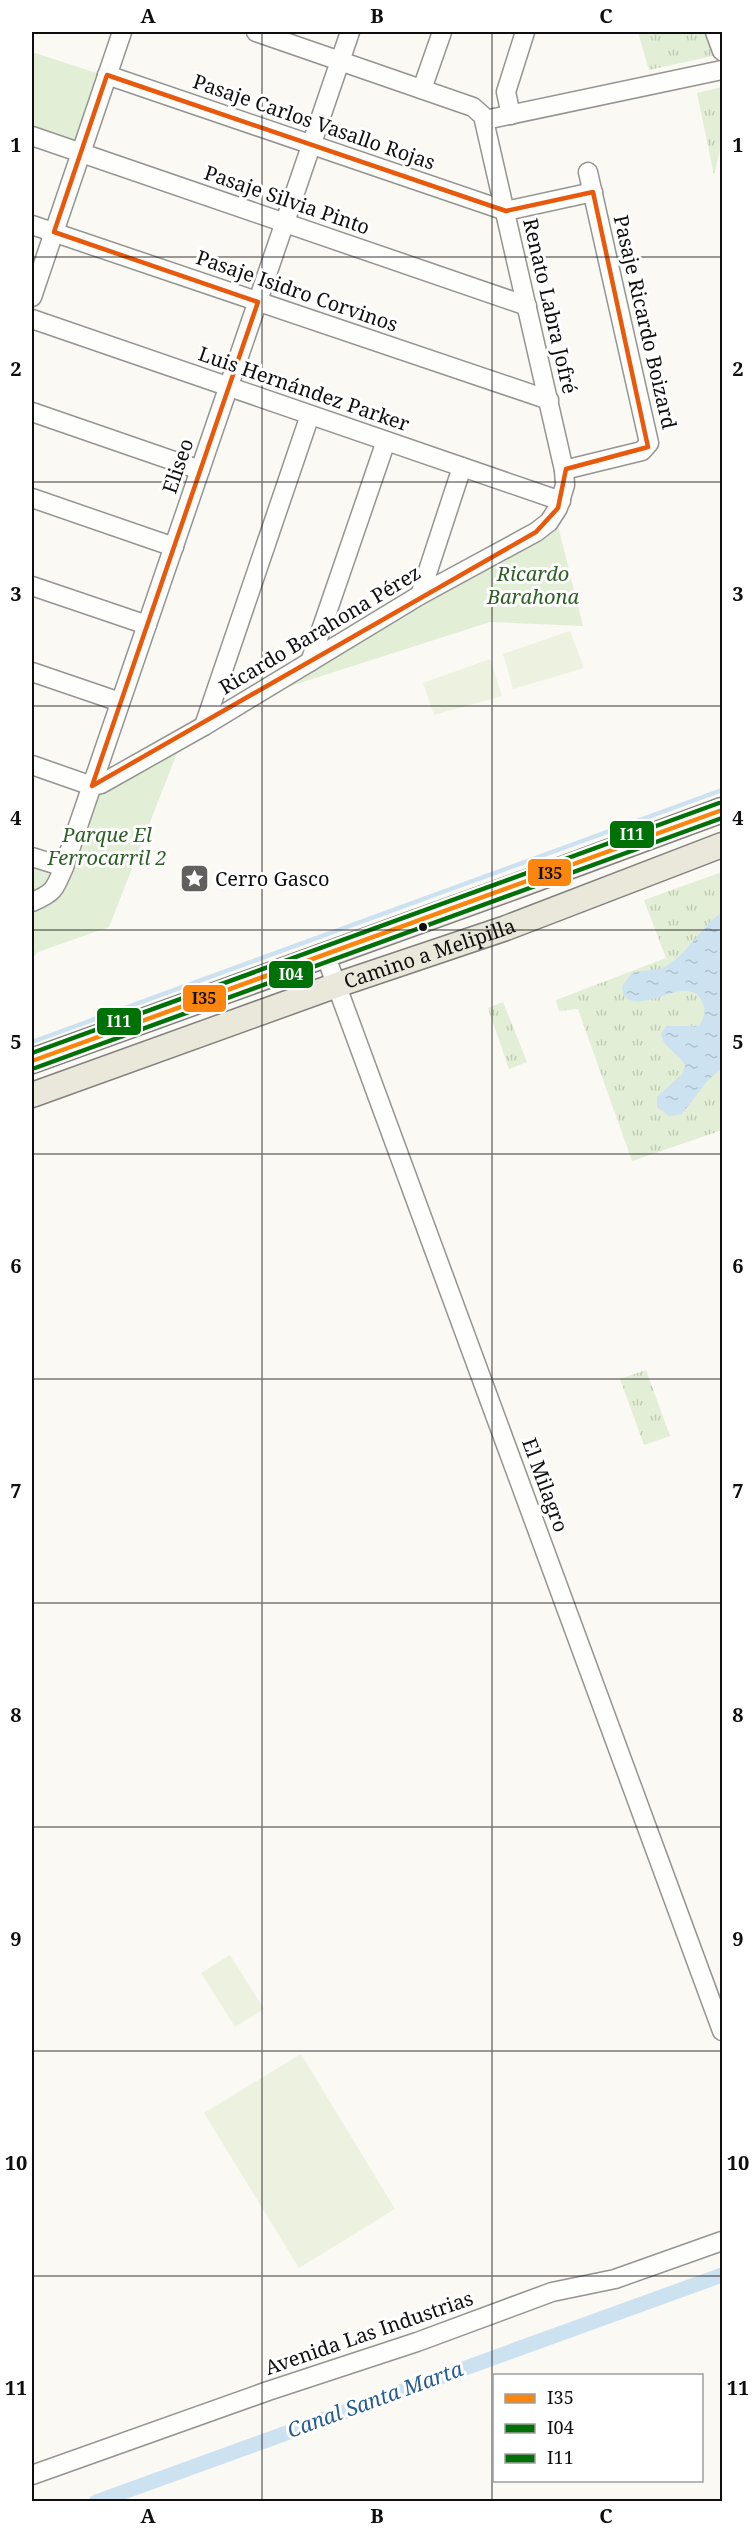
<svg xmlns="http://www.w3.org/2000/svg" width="754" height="2533" viewBox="0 0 754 2533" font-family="'Noto Serif',serif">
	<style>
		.grass { fill: url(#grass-tufts) }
		.park { fill: #e2eed5 }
		.pitch { fill: #ecf2df }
		.water { fill: url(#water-ripples) }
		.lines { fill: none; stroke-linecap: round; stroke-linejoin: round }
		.stream { stroke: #cde2f1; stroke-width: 4.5 }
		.canal { stroke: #cde2f1; stroke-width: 15 }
		.minor-casing { stroke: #949491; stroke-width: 21 }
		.major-casing { stroke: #82817e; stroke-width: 27 }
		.minor { stroke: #fefefd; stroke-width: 18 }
		.major { stroke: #eae7db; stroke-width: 24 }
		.bus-1-casing { stroke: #fff; stroke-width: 9 }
		.bus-2-casing { stroke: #fff; stroke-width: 9 }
		.bus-3-casing { stroke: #fff; stroke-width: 9 }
		.bus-1 { stroke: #fc850d; stroke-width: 4.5 }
		.bus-2 { stroke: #007106; stroke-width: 4.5 }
		.bus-3 { stroke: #007106; stroke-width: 4.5 }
		.marked { fill: none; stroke: #e8590c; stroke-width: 4.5; stroke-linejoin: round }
		.grid { fill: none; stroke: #0e0e0e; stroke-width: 1.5; stroke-opacity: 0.55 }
		.bus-dot { fill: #0e0e0e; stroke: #fff; stroke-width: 2 }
		.labels { text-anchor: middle; stroke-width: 6; stroke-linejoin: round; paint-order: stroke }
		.street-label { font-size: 20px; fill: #0e0e0e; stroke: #fff }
		.park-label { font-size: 20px; font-style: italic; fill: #2d5f25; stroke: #fff }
		.poi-label { font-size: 20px; fill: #0e0e0e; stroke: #fff; text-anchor: start }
		.water-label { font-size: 21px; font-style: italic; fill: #245b93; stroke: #fff }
		.line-badge { stroke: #fff; stroke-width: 2 }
		.badge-label { font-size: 16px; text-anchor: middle; font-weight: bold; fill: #fff }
		.pale-badge-label { font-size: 16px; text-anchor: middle; font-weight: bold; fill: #111 }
		.neatline { fill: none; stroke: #0e0e0e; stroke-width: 2 }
		.grid-label { font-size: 20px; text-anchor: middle; font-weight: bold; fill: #0e0e0e }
	</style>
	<defs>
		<pattern id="grass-tufts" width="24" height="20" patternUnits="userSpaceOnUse" patternTransform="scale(1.5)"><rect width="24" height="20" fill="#e2eed5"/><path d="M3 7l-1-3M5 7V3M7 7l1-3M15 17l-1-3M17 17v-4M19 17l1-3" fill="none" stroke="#c1cbb6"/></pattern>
		<pattern id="water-ripples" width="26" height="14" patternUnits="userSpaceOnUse" patternTransform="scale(1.5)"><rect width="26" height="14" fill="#cde2f1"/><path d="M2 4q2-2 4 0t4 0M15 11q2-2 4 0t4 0" fill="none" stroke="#afc1cd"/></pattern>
	</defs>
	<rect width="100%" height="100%" fill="#faf9f3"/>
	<g class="grass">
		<polygon points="638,32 709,32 717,55 649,70"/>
		<polygon points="722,87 722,141 714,175 697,93"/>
		<polygon points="722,872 722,1130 632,1161 578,1009 559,1011 556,1000 666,958 644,900"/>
		<polygon points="503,1002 527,1062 509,1069 488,1008"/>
		<polygon points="646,1370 670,1436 644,1445 620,1379"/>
	</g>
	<g class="park">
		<polygon points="32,52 103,75 78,148 32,132"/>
		<polygon points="558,526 583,626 490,622 281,689"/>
		<polygon points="179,748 109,927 38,952 32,958 32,907 53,899 93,793"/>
		<polygon points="32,862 53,869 47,886 32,891"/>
	</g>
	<g class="pitch">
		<polygon points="570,631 584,668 513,689 503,654"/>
		<polygon points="490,659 502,696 434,715 423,683"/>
		<polygon points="230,1955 264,2009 235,2027 201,1973"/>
		<polygon points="301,2054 395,2209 299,2268 204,2113"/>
	</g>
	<path class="water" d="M722,912v156l-14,12 -26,34 -13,2 -12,-9v-10l25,-23 3,-8c-5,-14 -22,-16 -24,-33l5,-7h33c5,-7 7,-15 4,-22 -13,-36 -62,16 -80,-10l-1,-8 10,-13c10,-4 22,-1 32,-6 25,-13 36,-40 58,-55z"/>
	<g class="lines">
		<polyline class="stream" points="32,1042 722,790"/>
		<polyline class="canal" points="96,2502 722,2275"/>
		<defs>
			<g id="minor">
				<polyline points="715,32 722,51"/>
				<polyline points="107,75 506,211 593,192"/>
				<polyline points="422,89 442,32"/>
				<polyline points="511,115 506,92 525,32"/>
				<polyline points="485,120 722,70"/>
				<polyline points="32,136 527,306"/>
				<polyline points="32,225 549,400"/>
				<polyline points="32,297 122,32"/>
				<polyline points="32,319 561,501"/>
				<polyline points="32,412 200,470"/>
				<polyline points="564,470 642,451 649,443 588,172"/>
				<polyline points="32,498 174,547"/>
				<polyline points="32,586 147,625"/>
				<polyline points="420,595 462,467"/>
				<polyline points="310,662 386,441"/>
				<polyline points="32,672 120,702"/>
				<polyline points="204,726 310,415"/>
				<polyline points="32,765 92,786 101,784 204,726 420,595 536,532 549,522 558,508 565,485 564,470 483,116 473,107 256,32"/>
				<polyline points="32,857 64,867"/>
				<path d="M32,902c22,-9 23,-13 32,-35l286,-835"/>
				<polyline points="325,954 722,2031"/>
				<polyline points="32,2475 268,2391 417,2342 552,2292 615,2279 722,2241"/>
			</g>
			<g id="major">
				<polyline points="32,1061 525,883 722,810"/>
				<path id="s1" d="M32,1095l305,-110 169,-57 216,-83"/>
			</g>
		</defs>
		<use href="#minor" class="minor-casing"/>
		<use href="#major" class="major-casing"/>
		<use href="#minor" class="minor"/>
		<use href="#major" class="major"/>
		<defs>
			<polyline id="bus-1" points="32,1061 722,810"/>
			<polyline id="bus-2" points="35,1068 722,818"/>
			<polyline id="bus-3" points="32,1053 719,803"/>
		</defs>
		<use href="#bus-1" class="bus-1-casing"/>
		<use href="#bus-2" class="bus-2-casing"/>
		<use href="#bus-3" class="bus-3-casing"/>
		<use href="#bus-1" class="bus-1"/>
		<use href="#bus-2" class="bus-2"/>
		<use href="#bus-3" class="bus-3"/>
	</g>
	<path class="marked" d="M107,75l399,136 87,-19 55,255 -82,22 -8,39 -22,24 -444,254 166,-484 -204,-70z"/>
	<path class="grid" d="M262,32v2470M492,32v2470M32,257h690M32,482h690M32,706h690M32,930h690M32,1154h690M32,1379h690M32,1603h690M32,1827h690M32,2051h690M32,2276h690"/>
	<defs>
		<symbol id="sight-square" viewBox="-11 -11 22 22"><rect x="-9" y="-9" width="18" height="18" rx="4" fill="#61605e" stroke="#fff"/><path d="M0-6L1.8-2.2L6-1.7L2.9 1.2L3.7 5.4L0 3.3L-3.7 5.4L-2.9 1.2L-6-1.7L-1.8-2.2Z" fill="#fff"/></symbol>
	</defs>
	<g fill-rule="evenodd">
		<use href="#sight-square" x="178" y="862" width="33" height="33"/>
	</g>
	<circle class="bus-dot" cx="423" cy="927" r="5"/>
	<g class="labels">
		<g class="street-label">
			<text transform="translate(314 122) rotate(19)" y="7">Pasaje Carlos Vasallo Rojas</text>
			<text transform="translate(287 200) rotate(19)" y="7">Pasaje Silvia Pinto</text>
			<text transform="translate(297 291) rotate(19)" y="7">Pasaje Isidro Corvinos</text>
			<text transform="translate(550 306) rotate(77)" y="7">Renato Labra Jofré</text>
			<text transform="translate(645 322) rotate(77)" y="7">Pasaje Ricardo Boizard</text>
			<text transform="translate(304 389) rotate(19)" y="7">Luis Hernández Parker</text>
			<text transform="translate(178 466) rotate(-71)" y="7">Eliseo</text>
			<text transform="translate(320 630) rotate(-31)" y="7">Ricardo Barahona Pérez</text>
			<text dy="7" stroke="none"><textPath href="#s1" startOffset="422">Camino a Melipilla</textPath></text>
			<text transform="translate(545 1485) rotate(70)" y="7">El Milagro</text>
			<text transform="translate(369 2333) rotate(-19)" y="7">Avenida Las Industrias</text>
		</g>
		<g class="park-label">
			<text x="533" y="581">Ricardo<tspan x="533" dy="23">Barahona</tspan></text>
			<text x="107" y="842">Parque El<tspan x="107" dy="23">Ferrocarril 2</tspan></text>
		</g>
		<g class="poi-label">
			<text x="215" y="886">Cerro Gasco</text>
		</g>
		<g class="water-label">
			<text transform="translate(375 2400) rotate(-20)" y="7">Canal Santa Marta</text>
		</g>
	</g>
	<g class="line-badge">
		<rect x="609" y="820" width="46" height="29" rx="6" fill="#007106"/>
		<rect x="527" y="858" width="45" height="29" rx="6" fill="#fc850d"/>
		<rect x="268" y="960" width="46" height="29" rx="6" fill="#007106"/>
		<rect x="182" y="984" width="45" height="29" rx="6" fill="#fc850d"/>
		<rect x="96" y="1007" width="46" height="29" rx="6" fill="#007106"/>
	</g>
	<g class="badge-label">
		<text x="632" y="840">I11</text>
		<text x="291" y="980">I04</text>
		<text x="119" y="1027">I11</text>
	</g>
	<g class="pale-badge-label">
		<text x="550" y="879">I35</text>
		<text x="204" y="1004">I35</text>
	</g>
	<rect width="754" height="2533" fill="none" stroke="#ffffff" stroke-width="66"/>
	<rect x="493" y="2374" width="210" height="108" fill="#ffffff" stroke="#9f9f9f" stroke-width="1.5"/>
	<rect x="505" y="2394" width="30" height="9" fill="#fc850d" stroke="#9f9f9f" stroke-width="1.5"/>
	<text x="547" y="2404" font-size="18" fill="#0e0e0e">I35</text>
	<rect x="505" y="2424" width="30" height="9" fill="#007106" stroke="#9f9f9f" stroke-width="1.5"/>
	<text x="547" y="2434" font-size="18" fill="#0e0e0e">I04</text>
	<rect x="505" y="2454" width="30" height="9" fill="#007106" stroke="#9f9f9f" stroke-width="1.5"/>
	<text x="547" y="2464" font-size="18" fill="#0e0e0e">I11</text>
	<rect x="33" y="33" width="688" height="2467" class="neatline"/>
	<g class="grid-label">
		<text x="148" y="23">A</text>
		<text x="377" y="23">B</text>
		<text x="606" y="23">C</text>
		<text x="16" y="152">1</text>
		<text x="738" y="152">1</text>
		<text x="16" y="376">2</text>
		<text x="738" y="376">2</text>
		<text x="16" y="601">3</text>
		<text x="738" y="601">3</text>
		<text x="16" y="825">4</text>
		<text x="738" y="825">4</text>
		<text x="16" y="1049">5</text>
		<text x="738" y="1049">5</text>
		<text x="16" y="1273">6</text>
		<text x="738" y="1273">6</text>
		<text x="16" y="1498">7</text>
		<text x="738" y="1498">7</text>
		<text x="16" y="1722">8</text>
		<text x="738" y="1722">8</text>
		<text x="16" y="1946">9</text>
		<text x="738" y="1946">9</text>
		<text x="16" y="2170">10</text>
		<text x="738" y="2170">10</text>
		<text x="16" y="2395">11</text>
		<text x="738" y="2395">11</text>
		<text x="148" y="2523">A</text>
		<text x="377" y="2523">B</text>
		<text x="606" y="2523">C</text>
	</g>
</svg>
